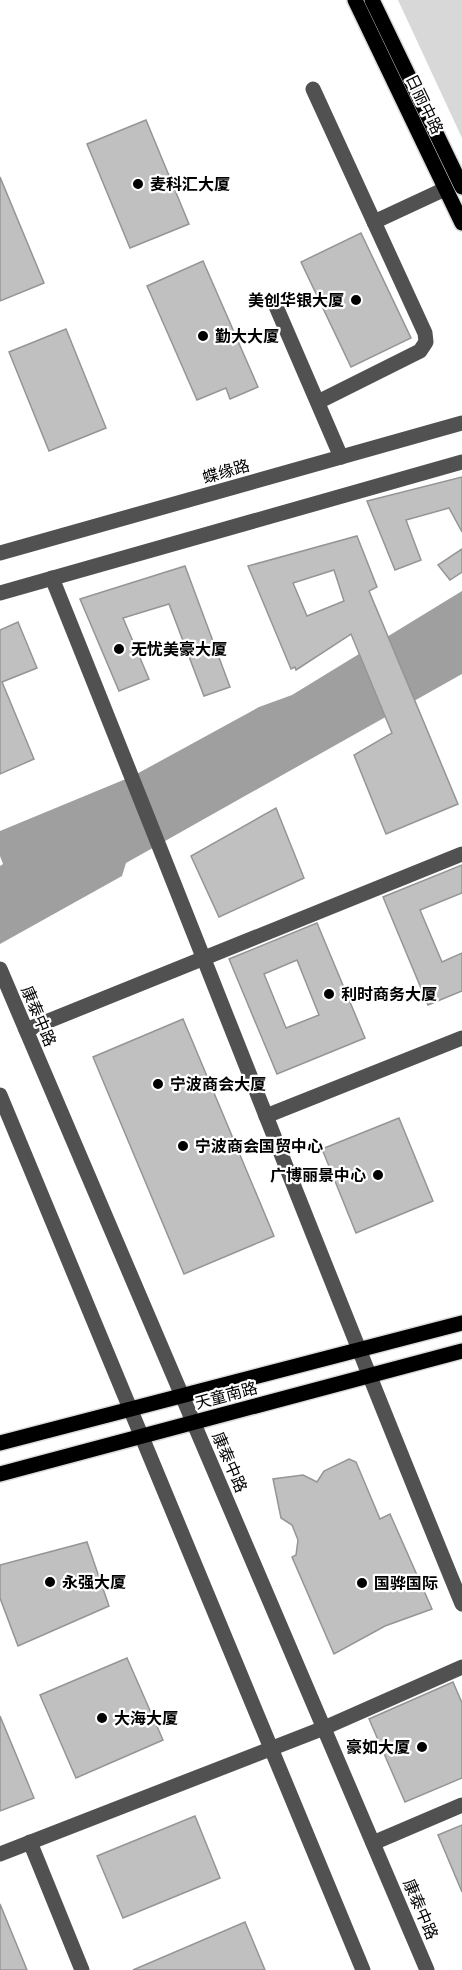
<svg xmlns="http://www.w3.org/2000/svg" width="462" height="1970" viewBox="0 0 462 1970" font-family="'Public Sans','Noto Sans SC',sans-serif">
	<style>
		.green { fill: #d8d8d8 }
		.water { fill: #9f9f9f }
		.building { fill: #c0c0c0; stroke: #959595; stroke-width: 1.5; fill-rule: evenodd }
		.lines { fill: none; stroke-linecap: round; stroke-linejoin: round }
		.major-casing { stroke: #dbdbdb; stroke-width: 18 }
		.minor { stroke: #515151; stroke-width: 15 }
		.major { stroke: #000; stroke-width: 15 }
		.poi-dot { fill: #000; stroke: #fff; stroke-width: 2 }
		.labels { text-anchor: middle; stroke-width: 4.5; stroke-linejoin: round; paint-order: stroke }
		.street-label { font-size: 16px; fill: #000; stroke: #fff }
		.poi-label { font-size: 16px; font-weight: bold; fill: #000; stroke: #fff; text-anchor: start }
	</style>
	<rect width="100%" height="100%" fill="#fff"/>
	<polygon class="green" points="398,0 462,0 462,138"/>
	<polygon class="water" points="462,591 462,674 126,863 122,876 0,944 0,866 3,864 0,856 0,831 133,776 259,707 292,695"/>
	<g class="building">
		<polygon points="146,120 189,224 130,248 87,144"/>
		<polygon points="0,177 44,283 0,301"/>
		<polygon points="361,233 411,338 351,367 301,262"/>
		<polygon points="203,261 258,387 230,399 226,388 197,400 147,286"/>
		<polygon points="66,329 106,428 49,451 9,352"/>
		<polygon points="462,477 462,532 449,508 406,520 421,560 395,570 367,501"/>
		<path d="M357,536l20,51 -8,4 89,213 -72,30 -32,-79 38,-22 -41,-99 -55,36 -1,-3 -4,2 -43,-103zM334,570l10,31 -37,15 -14,-33z"/>
		<polygon points="462,549 462,572 450,580 438,565"/>
		<polygon points="185,566 230,687 204,696 169,604 123,618 149,679 119,691 80,599"/>
		<polygon points="18,622 37,668 2,682 34,759 0,774 0,630"/>
		<polygon points="276,808 304,878 219,917 191,856"/>
		<polygon points="462,865 462,893 420,910 442,962 462,953 462,991 428,1005 383,897"/>
		<path d="M317,923l48,115 -88,36 -48,-115zM297,960l22,55 -33,13 -22,-54z"/>
		<polygon points="183,1019 274,1236 184,1274 93,1057"/>
		<polygon points="399,1118 433,1201 356,1233 322,1149"/>
		<polygon points="349,1459 356,1462 380,1519 390,1514 432,1609 385,1626 334,1654 292,1557 296,1555 298,1540 292,1525 281,1518 273,1479 303,1475 317,1482 324,1471"/>
		<polygon points="87,1542 109,1606 18,1646 0,1598 0,1565"/>
		<polygon points="127,1658 163,1740 76,1778 40,1695"/>
		<polygon points="453,1682 462,1703 462,1778 405,1802 369,1719"/>
		<polygon points="0,1716 34,1798 0,1811"/>
		<polygon points="195,1816 220,1878 123,1918 97,1856"/>
		<polygon points="462,1825 462,1892 438,1835"/>
		<polygon points="0,1905 0,1904 27,1970 0,1970"/>
		<polygon points="245,1922 265,1970 133,1970"/>
	</g>
	<g class="lines">
		<defs>
			<g id="major">
				<polyline points="355,0 462,223"/>
				<polyline points="372,0 462,187"/>
				<polyline points="0,1443 462,1323"/>
				<polyline points="0,1474 462,1351"/>
			</g>
		</defs>
		<use href="#major" class="major-casing"/>
		<g class="minor">
			<polyline points="313,89 425,333 426,342 420,351 318,402"/>
			<polyline points="374,222 445,189"/>
			<polyline points="275,304 341,457"/>
			<polyline points="0,553 462,423"/>
			<path d="M52,578c138,342 270,685 410,1026"/>
			<polyline points="0,593 462,462"/>
			<polyline points="0,969 427,1970"/>
			<polyline points="26,1030 462,854"/>
			<polyline points="0,1095 363,1970"/>
			<polyline points="266,1116 462,1038"/>
			<polyline points="30,1842 82,1970"/>
			<polyline points="373,1843 462,1805"/>
			<polyline points="0,1854 324,1728 462,1667"/>
		</g>
		<use href="#major" class="major"/>
	</g>
	<g class="poi-dot">
		<circle cx="138" cy="184" r="6"/>
		<circle cx="356" cy="300" r="6"/>
		<circle cx="203" cy="336" r="6"/>
		<circle cx="119" cy="649" r="6"/>
		<circle cx="329" cy="994" r="6"/>
		<circle cx="158" cy="1084" r="6"/>
		<circle cx="183" cy="1146" r="6"/>
		<circle cx="378" cy="1175" r="6"/>
		<circle cx="50" cy="1582" r="6"/>
		<circle cx="362" cy="1583" r="6"/>
		<circle cx="102" cy="1718" r="6"/>
		<circle cx="422" cy="1747" r="6"/>
	</g>
	<g class="labels">
		<g class="street-label">
			<text transform="translate(425 104) rotate(64)" y="6">日丽中路</text>
			<text transform="translate(226 471) rotate(-16)" y="6">蝶缘路</text>
			<text transform="translate(39 1016) rotate(67)" y="6">康泰中路</text>
			<text transform="translate(226 1395) rotate(-15)" y="6">天童南路</text>
			<text transform="translate(230 1462) rotate(67)" y="6">康泰中路</text>
			<text transform="translate(421 1909) rotate(67)" y="6">康泰中路</text>
		</g>
		<g class="poi-label">
			<text x="150" y="190">麦科汇大厦</text>
			<text x="344" y="306" text-anchor="end">美创华银大厦</text>
			<text x="215" y="342">勤大大厦</text>
			<text x="131" y="655">无忧美豪大厦</text>
			<text x="341" y="1000">利时商务大厦</text>
			<text x="170" y="1090">宁波商会大厦</text>
			<text x="195" y="1152">宁波商会国贸中心</text>
			<text x="366" y="1181" text-anchor="end">广博丽景中心</text>
			<text x="62" y="1588">永强大厦</text>
			<text x="374" y="1589">国骅国际</text>
			<text x="114" y="1724">大海大厦</text>
			<text x="410" y="1753" text-anchor="end">豪如大厦</text>
		</g>
	</g>
</svg>
